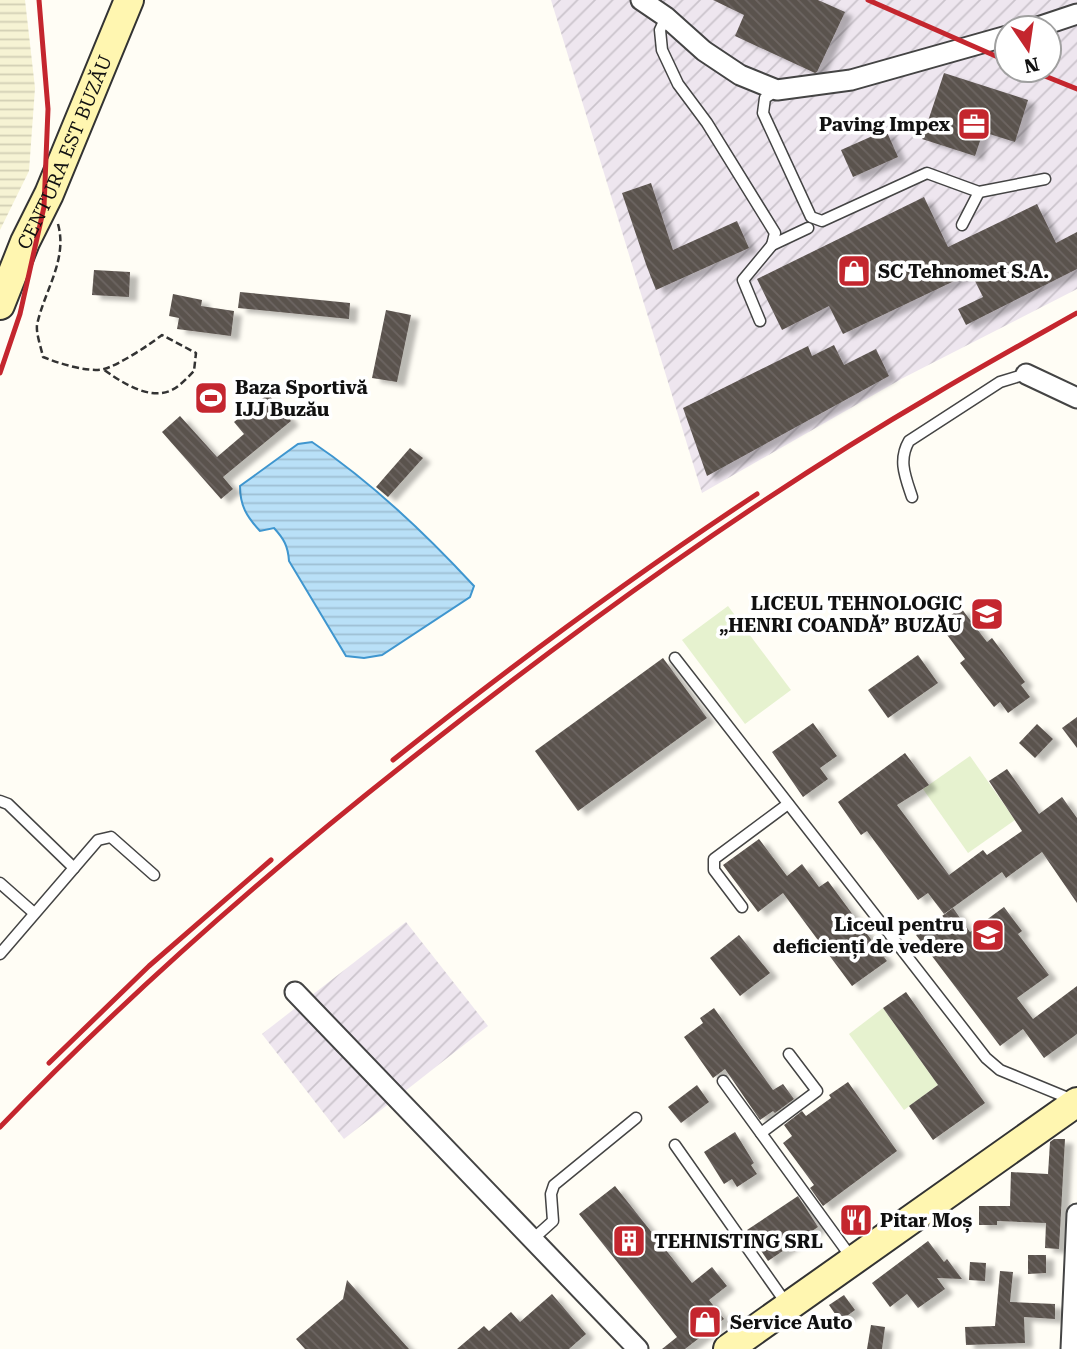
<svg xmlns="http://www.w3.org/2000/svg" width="1077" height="1349" viewBox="0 0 1077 1349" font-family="'Roboto Serif',serif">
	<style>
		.industrial { fill: url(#industrial-furrows); fill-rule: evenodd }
		.farmland { fill: url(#farmland-rules) }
		.pitch { fill: #e6f2cf }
		.water { fill: url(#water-rules); stroke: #3f96cf; stroke-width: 2 }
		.building { fill: url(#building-back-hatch); filter: url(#shadow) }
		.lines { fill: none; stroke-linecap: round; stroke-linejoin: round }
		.lane-casing { stroke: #444; stroke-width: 13 }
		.street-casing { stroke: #444; stroke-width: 23 }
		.secondary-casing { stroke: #333; stroke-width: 32 }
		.path { stroke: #333; stroke-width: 2.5; stroke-dasharray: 7 3.5; stroke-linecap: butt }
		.lane { stroke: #fff; stroke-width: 10 }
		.street { stroke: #fff; stroke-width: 19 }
		.secondary { stroke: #fff6b0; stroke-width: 28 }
		.rail { stroke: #c4262e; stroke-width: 5 }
		.labels { text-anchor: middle; stroke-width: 7; stroke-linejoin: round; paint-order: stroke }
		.poi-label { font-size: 19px; font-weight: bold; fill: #111; stroke: #fff; text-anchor: start }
		.street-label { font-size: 19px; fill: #111; stroke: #fff }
	</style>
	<defs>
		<pattern id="industrial-furrows" width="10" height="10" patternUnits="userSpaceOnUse" patternTransform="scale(1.75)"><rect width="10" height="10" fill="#eee6ef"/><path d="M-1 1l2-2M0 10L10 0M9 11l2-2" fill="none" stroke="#cbc4cc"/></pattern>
		<pattern id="farmland-rules" width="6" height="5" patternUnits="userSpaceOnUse" patternTransform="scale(1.75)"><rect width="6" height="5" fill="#f6f3d4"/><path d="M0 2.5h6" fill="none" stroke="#d2cfb5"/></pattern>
		<pattern id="water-rules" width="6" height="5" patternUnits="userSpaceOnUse" patternTransform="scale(1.75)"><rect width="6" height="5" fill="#b9e0f7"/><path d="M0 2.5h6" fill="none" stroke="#9ebfd3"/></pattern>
		<pattern id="building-back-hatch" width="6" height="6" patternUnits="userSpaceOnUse" patternTransform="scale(1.75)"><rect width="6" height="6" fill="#5a524d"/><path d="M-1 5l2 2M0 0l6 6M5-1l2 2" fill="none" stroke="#6d6662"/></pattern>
		<filter id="shadow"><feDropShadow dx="8" dy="4.5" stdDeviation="2" flood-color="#0004"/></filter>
	</defs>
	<rect width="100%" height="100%" fill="#fffdf5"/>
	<g class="industrial">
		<path d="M551,0h526v289l-174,89 -201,115zM1007,28h42v42h-42z"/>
		<polygon points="406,922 488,1026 344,1139 262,1034"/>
	</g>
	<polygon class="farmland" points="0,0 25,0 35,88 29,171 0,230"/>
	<g class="pitch">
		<polygon points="728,606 791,690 745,724 682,640"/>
		<polygon points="970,756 1015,820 968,853 923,789"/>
		<polygon points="883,1008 938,1085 904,1110 849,1034"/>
	</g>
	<path class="water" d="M312,442c61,41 113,91 162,144l-4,11 -88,58 -18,3 -18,-2 -57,-95c-1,-15 -5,-22 -15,-33l-14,3c-13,-14 -20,-25 -20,-45l58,-42z"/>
	<g class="building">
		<polygon points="713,0 818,0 845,12 817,72 815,73 735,36 744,15"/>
		<polygon points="944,73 1028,100 1015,142 983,132 975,156 922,139"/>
		<polygon points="886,130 898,157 853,177 841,150"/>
		<polygon points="651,183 673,250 737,221 749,248 656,290 647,267 622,193"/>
		<polygon points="924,197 948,247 1037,204 1056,243 1077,232 1077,269 966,325 958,309 983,297 971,273 843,334 829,306 782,330 757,279"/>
		<polygon points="94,270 130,272 129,297 92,295"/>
		<polygon points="240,292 350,303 349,319 238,308"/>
		<polygon points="173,294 202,300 201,306 234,311 231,336 177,329 179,318 169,316"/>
		<polygon points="386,310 411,315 397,382 372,378"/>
		<polygon points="834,345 844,365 876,349 889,376 707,476 683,408 808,346 812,356"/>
		<polygon points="268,394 291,421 223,477 233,489 221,499 162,432 180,416 217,457 244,434 234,422"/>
		<polygon points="410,448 423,458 388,497 376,487"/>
		<polygon points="961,608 987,642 992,638 1025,682 1021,685 1030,697 1008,713 1000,702 994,707 960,663 965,659 939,624"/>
		<polygon points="918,655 938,683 888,718 868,690"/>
		<polygon points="663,658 707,718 578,811 535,751"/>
		<polygon points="1077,717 1077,748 1062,728"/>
		<polygon points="813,723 837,756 820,768 828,779 803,797 772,752"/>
		<polygon points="1037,724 1053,739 1035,758 1019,743"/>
		<polygon points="905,753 929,785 897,805 949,875 983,850 987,855 1022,831 989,781 1007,769 1039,814 1062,797 1077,818 1077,903 1042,852 1006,878 1002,872 944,914 928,893 918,900 867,831 861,835 838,802"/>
		<polygon points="759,839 787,876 802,864 819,887 828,881 887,961 852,986 783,893 758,912 723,865"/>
		<polygon points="1004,907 1022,931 1018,934 1049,975 1017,998 1033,1019 1077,986 1077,1034 1044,1058 1023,1029 1000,1046 916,935 953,908 970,932"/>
		<polygon points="739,935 770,973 740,996 710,958"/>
		<polygon points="906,992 985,1103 933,1140 909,1106 938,1085 883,1008"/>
		<polygon points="714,1008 773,1090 783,1084 794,1099 775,1113 773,1111 760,1120 725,1069 713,1078 684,1037 703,1023 700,1018"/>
		<polygon points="848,1082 897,1151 823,1206 810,1188 814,1185 783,1143 792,1136 784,1125 802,1111 806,1116 831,1098 829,1095"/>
		<polygon points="697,1085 709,1102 681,1123 668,1107"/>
		<polygon points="735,1132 754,1163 751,1165 757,1174 737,1187 732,1179 724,1184 704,1152"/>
		<polygon points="1054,1139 1065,1139 1059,1249 1045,1248 1046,1223 997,1221 997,1225 979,1225 979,1206 1010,1206 1011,1172 1048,1174 1050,1142"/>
		<polygon points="615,1186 692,1283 712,1267 727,1286 709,1300 724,1319 685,1349 662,1349 677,1337 579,1214"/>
		<polygon points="798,1196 818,1227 768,1261 747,1230"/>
		<polygon points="928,1241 944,1262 947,1259 962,1279 937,1278 945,1289 918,1308 907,1294 890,1307 872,1283"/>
		<polygon points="1028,1255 1046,1255 1046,1273 1028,1274"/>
		<polygon points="970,1262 986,1263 985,1281 969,1280"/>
		<polygon points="1000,1271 1013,1272 1010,1302 1055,1304 1055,1319 1024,1317 1025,1343 966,1345 965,1327 995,1326"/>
		<polygon points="347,1280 409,1349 305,1349 296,1339 343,1299"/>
		<polygon points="552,1294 586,1334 569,1349 457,1349 484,1326 489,1331 511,1312 520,1322"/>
		<polygon points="844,1295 855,1310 840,1321 829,1305"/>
		<polygon points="871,1325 885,1327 882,1349 867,1349"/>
	</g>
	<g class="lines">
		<defs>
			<g id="lane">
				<polyline points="666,17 660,30 662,50 678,84 707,123 775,233 772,245"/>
				<polyline points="777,90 765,98 763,113 811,217 822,221 927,173 979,192 1045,179"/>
				<polyline points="962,225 979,192"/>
				<polyline points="760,321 743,280 772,245 808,228"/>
				<path d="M912,497c-7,-21 -14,-37 -3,-56l91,-59 26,-8"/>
				<polyline points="675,658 986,1058 1000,1070 1073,1100"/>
				<polyline points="0,801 8,804 74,868"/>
				<polyline points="0,883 34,913"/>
				<polyline points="742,907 714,870 714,859 788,804"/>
				<polyline points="0,954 98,840 111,837 154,875"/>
				<polyline points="723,1081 851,1257"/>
				<polyline points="761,1133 817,1091 789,1054"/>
				<polyline points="675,1145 786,1303"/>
				<polyline points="533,1239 553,1221 551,1194 554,1185 636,1118"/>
			</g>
			<g id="street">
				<polyline points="641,0 666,17 704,51 740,75 777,90 851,80 1007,36"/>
				<polyline points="1035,28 1077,14"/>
				<polyline points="1026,374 1077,398"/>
				<polyline points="295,992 638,1349"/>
				<polyline points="1071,1349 1077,1214"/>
			</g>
			<g id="secondary">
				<path id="s1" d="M0,305l25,-63 24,-48 80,-194"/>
				<polyline points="728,1349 1077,1102"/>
			</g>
		</defs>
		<use href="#lane" class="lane-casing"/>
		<use href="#street" class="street-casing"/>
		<use href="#secondary" class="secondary-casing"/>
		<path class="path" d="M58,224c10,36 -14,67 -21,101 -1,9 4,22 6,32 15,6 45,16 61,12 15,-4 45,-24 58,-34l34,18 -2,18c-6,6 -14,15 -22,19 -23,11 -51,-8 -69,-21"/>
		<use href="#lane" class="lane"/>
		<use href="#street" class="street"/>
		<use href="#secondary" class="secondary"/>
		<g class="rail">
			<polyline points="868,0 1007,61"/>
			<polyline points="1030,70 1077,89"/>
			<polyline points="0,373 20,314 44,207 48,109 39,0"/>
			<path d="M393,760c118,-94 238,-183 364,-266"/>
			<polyline points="49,1063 149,966 271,860"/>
			<path d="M0,1127c131,-136 273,-260 421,-376 164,-129 334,-252 514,-357 47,-28 94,-54 142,-81"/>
		</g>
	</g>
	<defs>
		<symbol id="office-square" viewBox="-11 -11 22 22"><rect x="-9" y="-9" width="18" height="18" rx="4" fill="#c4262e" stroke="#fff"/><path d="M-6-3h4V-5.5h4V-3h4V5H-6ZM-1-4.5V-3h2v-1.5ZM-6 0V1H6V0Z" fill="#fff"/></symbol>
		<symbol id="shop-square" viewBox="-11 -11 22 22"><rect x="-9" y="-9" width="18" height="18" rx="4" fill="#c4262e" stroke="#fff"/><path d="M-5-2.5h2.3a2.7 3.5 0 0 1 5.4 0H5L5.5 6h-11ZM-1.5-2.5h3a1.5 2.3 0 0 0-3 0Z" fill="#fff"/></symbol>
		<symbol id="stadium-square" viewBox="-11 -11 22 22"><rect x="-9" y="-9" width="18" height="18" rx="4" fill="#c4262e" stroke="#fff"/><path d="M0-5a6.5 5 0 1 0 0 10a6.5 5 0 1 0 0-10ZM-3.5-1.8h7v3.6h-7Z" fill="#fff"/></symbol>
		<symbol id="school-square" viewBox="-11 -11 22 22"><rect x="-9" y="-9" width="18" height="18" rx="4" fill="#c4262e" stroke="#fff"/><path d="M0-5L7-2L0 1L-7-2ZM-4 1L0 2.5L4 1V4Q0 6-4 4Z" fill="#fff"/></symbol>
		<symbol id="restaurant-square" viewBox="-11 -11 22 22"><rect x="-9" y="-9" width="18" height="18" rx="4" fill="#c4262e" stroke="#fff"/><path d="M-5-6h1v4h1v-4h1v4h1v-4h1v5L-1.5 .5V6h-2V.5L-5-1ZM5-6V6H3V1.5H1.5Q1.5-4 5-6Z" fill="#fff"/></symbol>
		<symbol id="building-square" viewBox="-11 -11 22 22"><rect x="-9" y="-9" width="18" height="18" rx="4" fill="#c4262e" stroke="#fff"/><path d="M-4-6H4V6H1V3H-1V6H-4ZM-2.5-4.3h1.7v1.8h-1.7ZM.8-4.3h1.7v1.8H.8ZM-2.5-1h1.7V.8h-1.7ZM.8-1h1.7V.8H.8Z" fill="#fff"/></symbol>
	</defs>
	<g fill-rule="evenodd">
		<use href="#office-square" x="955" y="105" width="38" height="38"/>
		<use href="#shop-square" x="835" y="252" width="38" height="38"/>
		<use href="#stadium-square" x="192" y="379" width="38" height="38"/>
		<use href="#school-square" x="968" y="595" width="38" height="38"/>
		<use href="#school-square" x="969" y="916" width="38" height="38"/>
		<use href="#restaurant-square" x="837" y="1201" width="38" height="38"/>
		<use href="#building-square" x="610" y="1222" width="38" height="38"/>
		<use href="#shop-square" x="686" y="1303" width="38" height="38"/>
	</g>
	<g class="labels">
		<g class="poi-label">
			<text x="950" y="131" text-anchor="end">Paving Impex</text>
			<text x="878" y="278">SC Tehnomet S.A.</text>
			<text x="235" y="394">Baza Sportivă<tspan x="235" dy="22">IJJ Buzău</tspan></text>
			<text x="962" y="610" text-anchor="end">LICEUL TEHNOLOGIC<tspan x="962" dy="22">„HENRI COANDĂ” BUZĂU</tspan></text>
			<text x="964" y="931" text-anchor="end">Liceul pentru<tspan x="964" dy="22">deficienți de vedere</tspan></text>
			<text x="880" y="1227">Pitar Moș</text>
			<text x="654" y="1248">TEHNISTING SRL</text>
			<text x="730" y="1329">Service Auto</text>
		</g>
		<g class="street-label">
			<text dy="7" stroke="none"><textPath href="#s1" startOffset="166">CENTURA EST BUZĂU</textPath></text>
		</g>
	</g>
	<g transform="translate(1028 49) rotate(167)"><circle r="33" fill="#ffffff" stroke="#a0a0a0" stroke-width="2"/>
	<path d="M0-5L12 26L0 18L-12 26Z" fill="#c4262e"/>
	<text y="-10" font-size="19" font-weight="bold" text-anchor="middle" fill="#111111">N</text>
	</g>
</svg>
